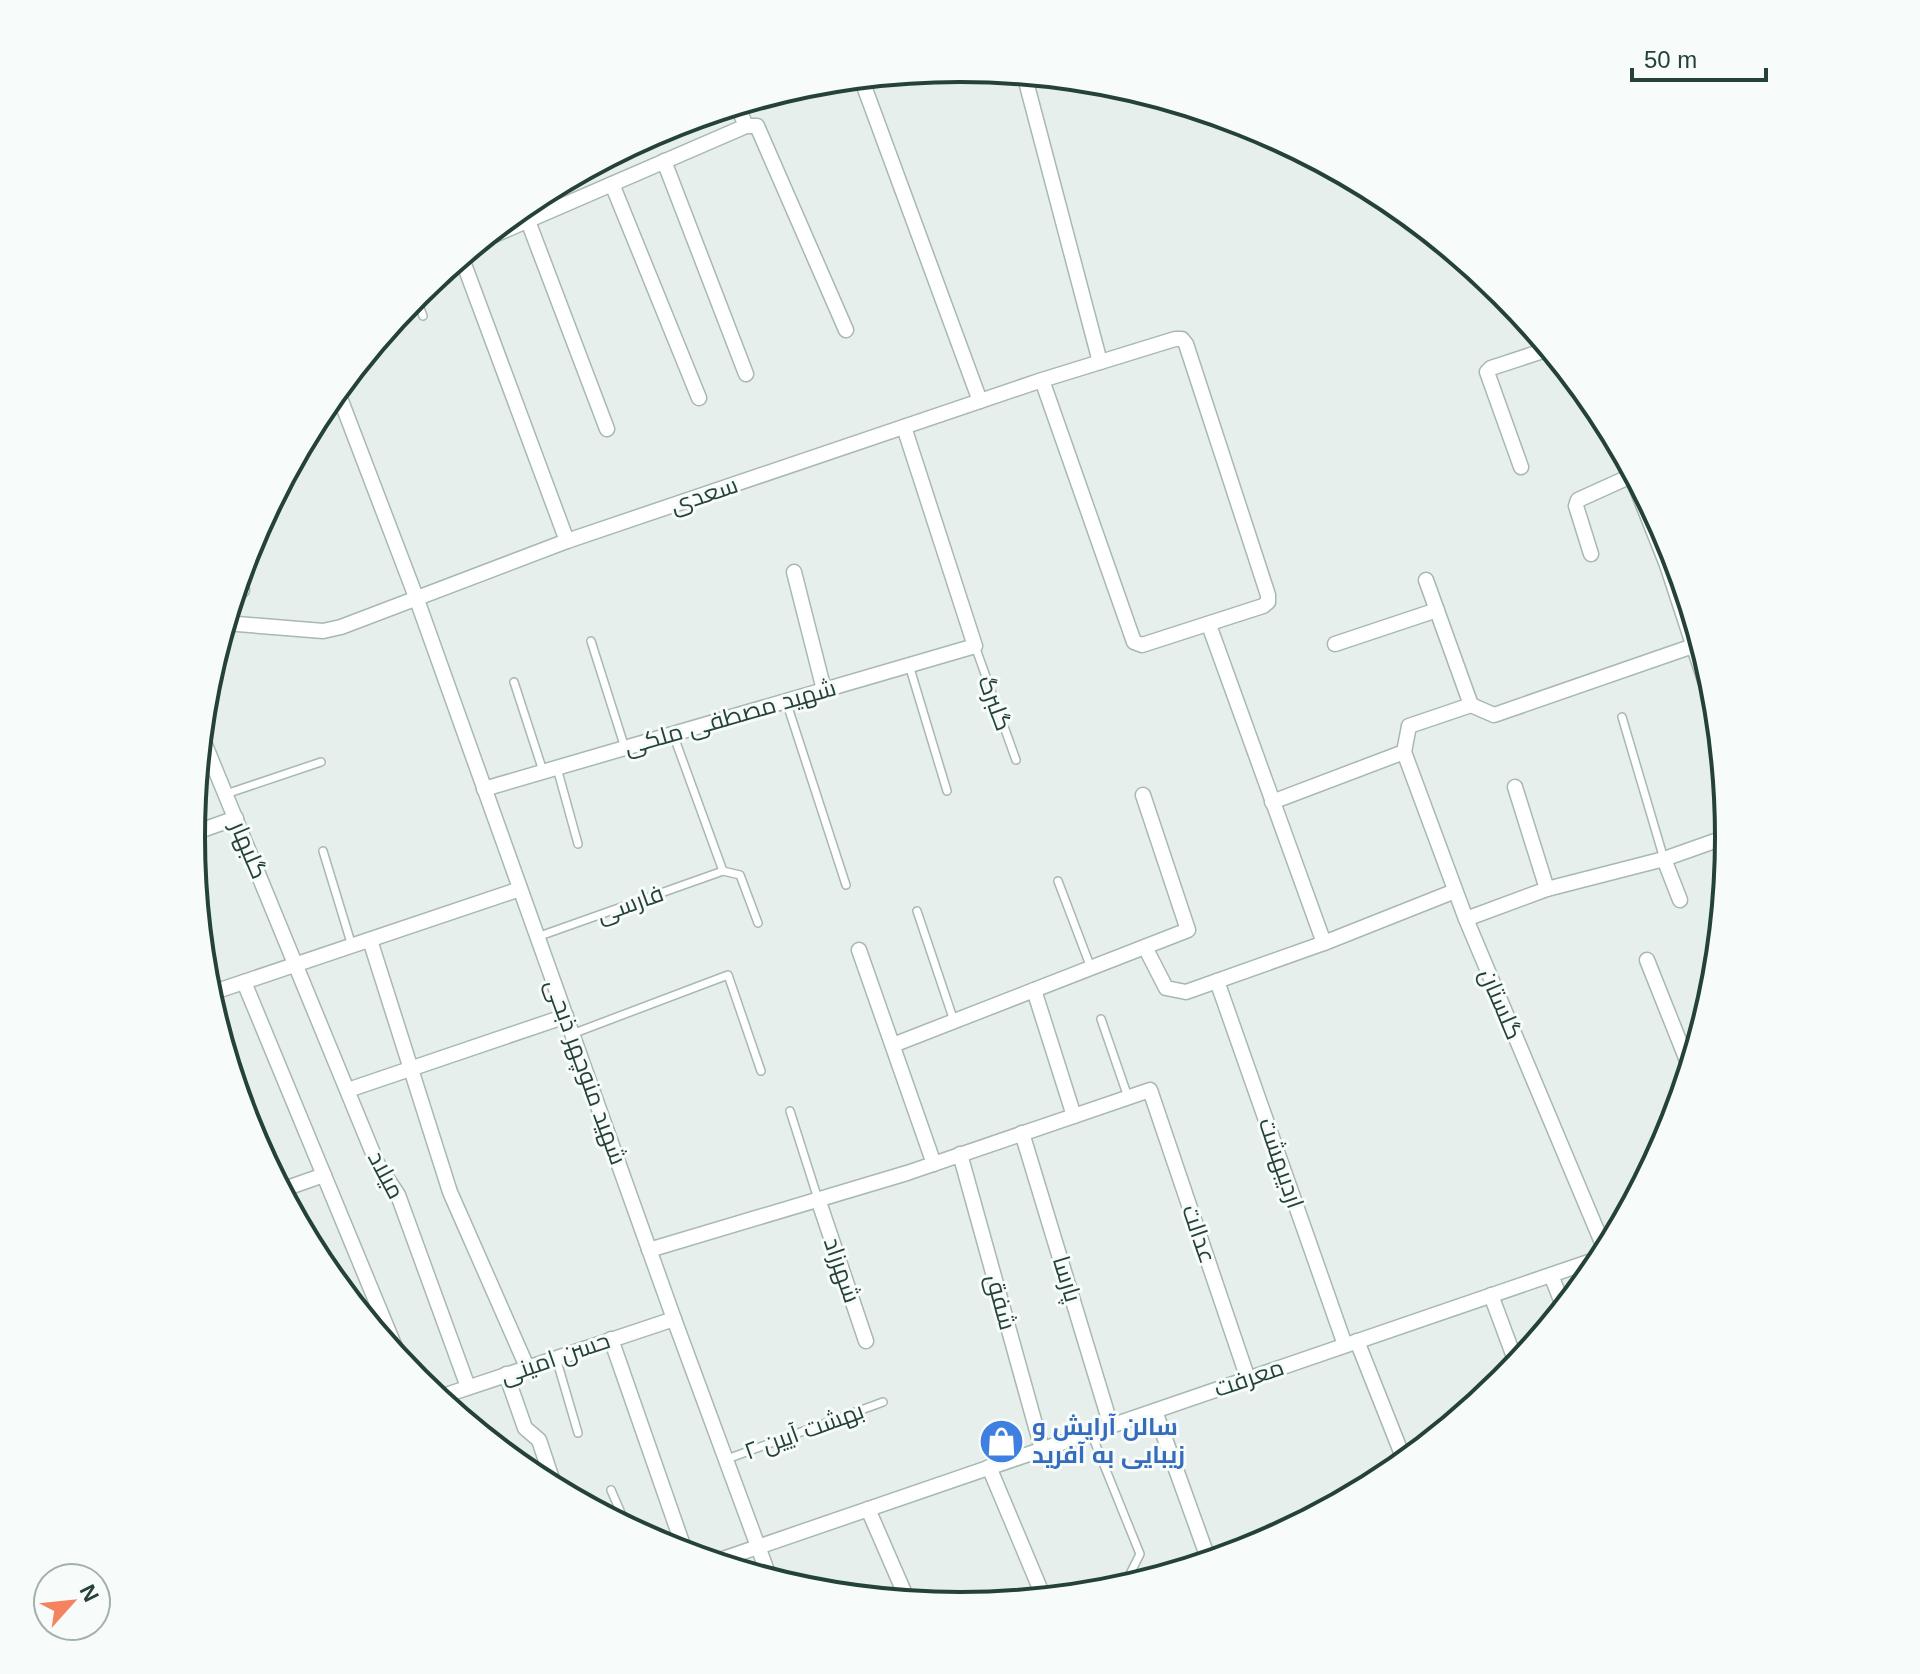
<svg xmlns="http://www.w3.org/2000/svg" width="1920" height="1674" viewBox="0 0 1920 1674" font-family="Helvetica,Cairo,sans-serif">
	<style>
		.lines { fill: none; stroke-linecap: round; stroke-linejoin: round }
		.lane-casing { stroke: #a8b8b2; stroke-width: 10 }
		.street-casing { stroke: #a8b8b2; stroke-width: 17 }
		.lane { stroke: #fff; stroke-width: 7 }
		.street { stroke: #fff; stroke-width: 14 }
		.labels { text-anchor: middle; stroke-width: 6; stroke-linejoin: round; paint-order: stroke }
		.street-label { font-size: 24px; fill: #24423a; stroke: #f7fbf9 }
		.shop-label { font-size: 24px; font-weight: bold; fill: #366cbe; stroke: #f7fbf9; text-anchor: start }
		.rim { fill: none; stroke: #24423a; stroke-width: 4 }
	</style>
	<rect width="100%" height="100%" fill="#e6efeb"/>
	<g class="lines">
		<defs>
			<g id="lane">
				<polyline points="534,197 541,215"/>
				<polyline points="415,295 423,316"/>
				<polyline points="591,641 625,748"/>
				<polyline points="975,646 1016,760"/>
				<polyline points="909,665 947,791"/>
				<polyline points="514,682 543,771"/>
				<polyline points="786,701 846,885"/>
				<polyline points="1622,717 1664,859"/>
				<polyline points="673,734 723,871 740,875 758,923"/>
				<polyline points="557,768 578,844"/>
				<polyline points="226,794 321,762"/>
				<polyline points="323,851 352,946"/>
				<polyline points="1058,881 1091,968"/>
				<polyline points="917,911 954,1021"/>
				<polyline points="537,937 723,871"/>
				<polyline points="1101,1019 1128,1097"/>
				<polyline points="572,1034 728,975 761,1071"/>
				<polyline points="790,1111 818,1199"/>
				<polyline points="556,1358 578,1433"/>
				<polyline points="1091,1433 1140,1554 1130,1574"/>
				<polyline points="727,1459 883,1402"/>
				<polyline points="611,1490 627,1527"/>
			</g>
			<g id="street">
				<polyline points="1024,74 1100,362"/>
				<polyline points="861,78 980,401"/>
				<polyline points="737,105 746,126"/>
				<polyline points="664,161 746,374"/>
				<polyline points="612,184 699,398"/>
				<polyline points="528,221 607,429"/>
				<polyline points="478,242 746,126 757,126 846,330"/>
				<polyline points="461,256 567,541"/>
				<polyline points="337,390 416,597 674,1319 770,1579"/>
				<polyline points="1621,449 1667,565 1718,720"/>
				<polyline points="1521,467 1487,372 1491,368 1549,349"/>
				<polyline points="1591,554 1576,506 1578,500 1631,476"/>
				<polyline points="794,572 824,690"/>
				<polyline points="239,579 242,590"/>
				<polyline points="1426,580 1471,705"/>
				<polyline points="225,623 323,631 341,627 567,541 1042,380 1175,339 1182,339 1186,344 1268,595 1268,602 1263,606 1142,645 1134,642 1042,380"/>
				<polyline points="1209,625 1324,943"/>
				<polyline points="1335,644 1437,610"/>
				<polyline points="201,735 377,1163 398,1195 468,1387"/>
				<polyline points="1404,752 1466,919 1606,1252"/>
				<polyline points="1404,752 1409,726 1471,705 1494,715 1693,646"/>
				<polyline points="1515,787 1547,889"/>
				<polyline points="484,789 975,646 904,427"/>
				<polyline points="1272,802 1404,752"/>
				<polyline points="191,834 236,818"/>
				<polyline points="1664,859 1680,900"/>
				<polyline points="1466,919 1547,889 1664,859 1729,836"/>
				<polyline points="370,940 450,1192 527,1367"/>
				<polyline points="1145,947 1166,988 1186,992 1324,943 1455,891"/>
				<polyline points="859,950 934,1164"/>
				<polyline points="1647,960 1690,1068"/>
				<polyline points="1217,981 1345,1345"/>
				<polyline points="244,982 402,1364"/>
				<polyline points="1034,990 1074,1116"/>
				<polyline points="208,994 520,889"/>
				<polyline points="893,1045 1188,930 1143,795"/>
				<polyline points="348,1090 566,1016"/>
				<polyline points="1022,1133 1111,1426"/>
				<polyline points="960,1154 1042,1449"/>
				<polyline points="281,1190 324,1175"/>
				<polyline points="818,1199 866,1341"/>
				<polyline points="649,1250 907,1173 1150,1090 1248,1379"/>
				<polyline points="1551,1275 1564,1308"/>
				<polyline points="1491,1295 1517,1365"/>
				<polyline points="611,1339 686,1554"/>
				<polyline points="1357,1341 1405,1462"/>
				<polyline points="506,1374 525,1428 539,1440 555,1488"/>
				<polyline points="437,1398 674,1319"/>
				<polyline points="1155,1411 1209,1561"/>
				<polyline points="989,1467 1044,1598"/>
				<polyline points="868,1509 908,1601"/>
				<polyline points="714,1562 1603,1257"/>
			</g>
		</defs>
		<use href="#lane" class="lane-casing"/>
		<use href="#street" class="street-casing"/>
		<use href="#lane" class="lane"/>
		<use href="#street" class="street"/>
	</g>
	<defs>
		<symbol id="shop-disc" viewBox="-11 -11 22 22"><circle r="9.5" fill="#3f7fe0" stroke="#f7fbf9"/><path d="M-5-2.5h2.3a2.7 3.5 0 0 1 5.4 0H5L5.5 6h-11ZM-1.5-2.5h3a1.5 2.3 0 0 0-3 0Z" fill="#fff"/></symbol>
	</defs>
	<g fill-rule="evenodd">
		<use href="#shop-disc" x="976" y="1416" width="51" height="51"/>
	</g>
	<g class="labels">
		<g class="street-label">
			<text transform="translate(704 495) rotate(-19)" y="8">سعدی</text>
			<text transform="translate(995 703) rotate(70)" y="8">گلبرگ</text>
			<text transform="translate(730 717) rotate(-16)" y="8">شهید مصطفی ملکی</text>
			<text transform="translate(249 850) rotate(67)" y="8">گلبهار</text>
			<text transform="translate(630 904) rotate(-20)" y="8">فارسی</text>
			<text transform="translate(1501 1004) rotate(67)" y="8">گلستان</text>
			<text transform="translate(586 1072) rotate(70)" y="8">شهید منوچهر ذبحی</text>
			<text transform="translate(1281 1163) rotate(71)" y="8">اردیبهشت</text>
			<text transform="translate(386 1175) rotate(62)" y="8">میلاد</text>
			<text transform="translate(1199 1234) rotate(71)" y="8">عدالت</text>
			<text transform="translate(842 1270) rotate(71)" y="8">شهرزاد</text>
			<text transform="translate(1067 1279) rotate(73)" y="8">پارسا</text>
			<text transform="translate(1001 1302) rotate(75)" y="8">شفق</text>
			<text transform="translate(555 1358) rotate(-19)" y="8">حسن امینی</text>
			<text transform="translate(1249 1378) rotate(-19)" y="8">معرفت</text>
			<text transform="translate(804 1431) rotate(-20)" y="8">بهشت آیین ۲</text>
		</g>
		<g class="shop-label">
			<text x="1032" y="1435">سالن آرایش و<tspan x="1032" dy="28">زیبایی به آفرید</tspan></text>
		</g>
	</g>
	<path d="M0 0H1920V1674H0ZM205 837a755 755 0 1 1 1510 0a755 755 0 1 1-1510 0Z" fill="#f7fbf9" fill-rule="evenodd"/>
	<path class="rim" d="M205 837a755 755 0 1 1 1510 0a755 755 0 1 1-1510 0Z"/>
	<g transform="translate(72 1602) rotate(63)"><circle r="38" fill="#f7fbf9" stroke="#a3b1ad" stroke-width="2"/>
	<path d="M0-6L14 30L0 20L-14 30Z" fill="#f4845f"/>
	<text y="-12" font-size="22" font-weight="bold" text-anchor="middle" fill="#24423a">N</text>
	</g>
	<path d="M1632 68v12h134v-12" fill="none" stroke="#24423a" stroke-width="4"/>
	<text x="1644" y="68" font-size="24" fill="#24423a" stroke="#f7fbf9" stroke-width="6" paint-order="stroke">50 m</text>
</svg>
